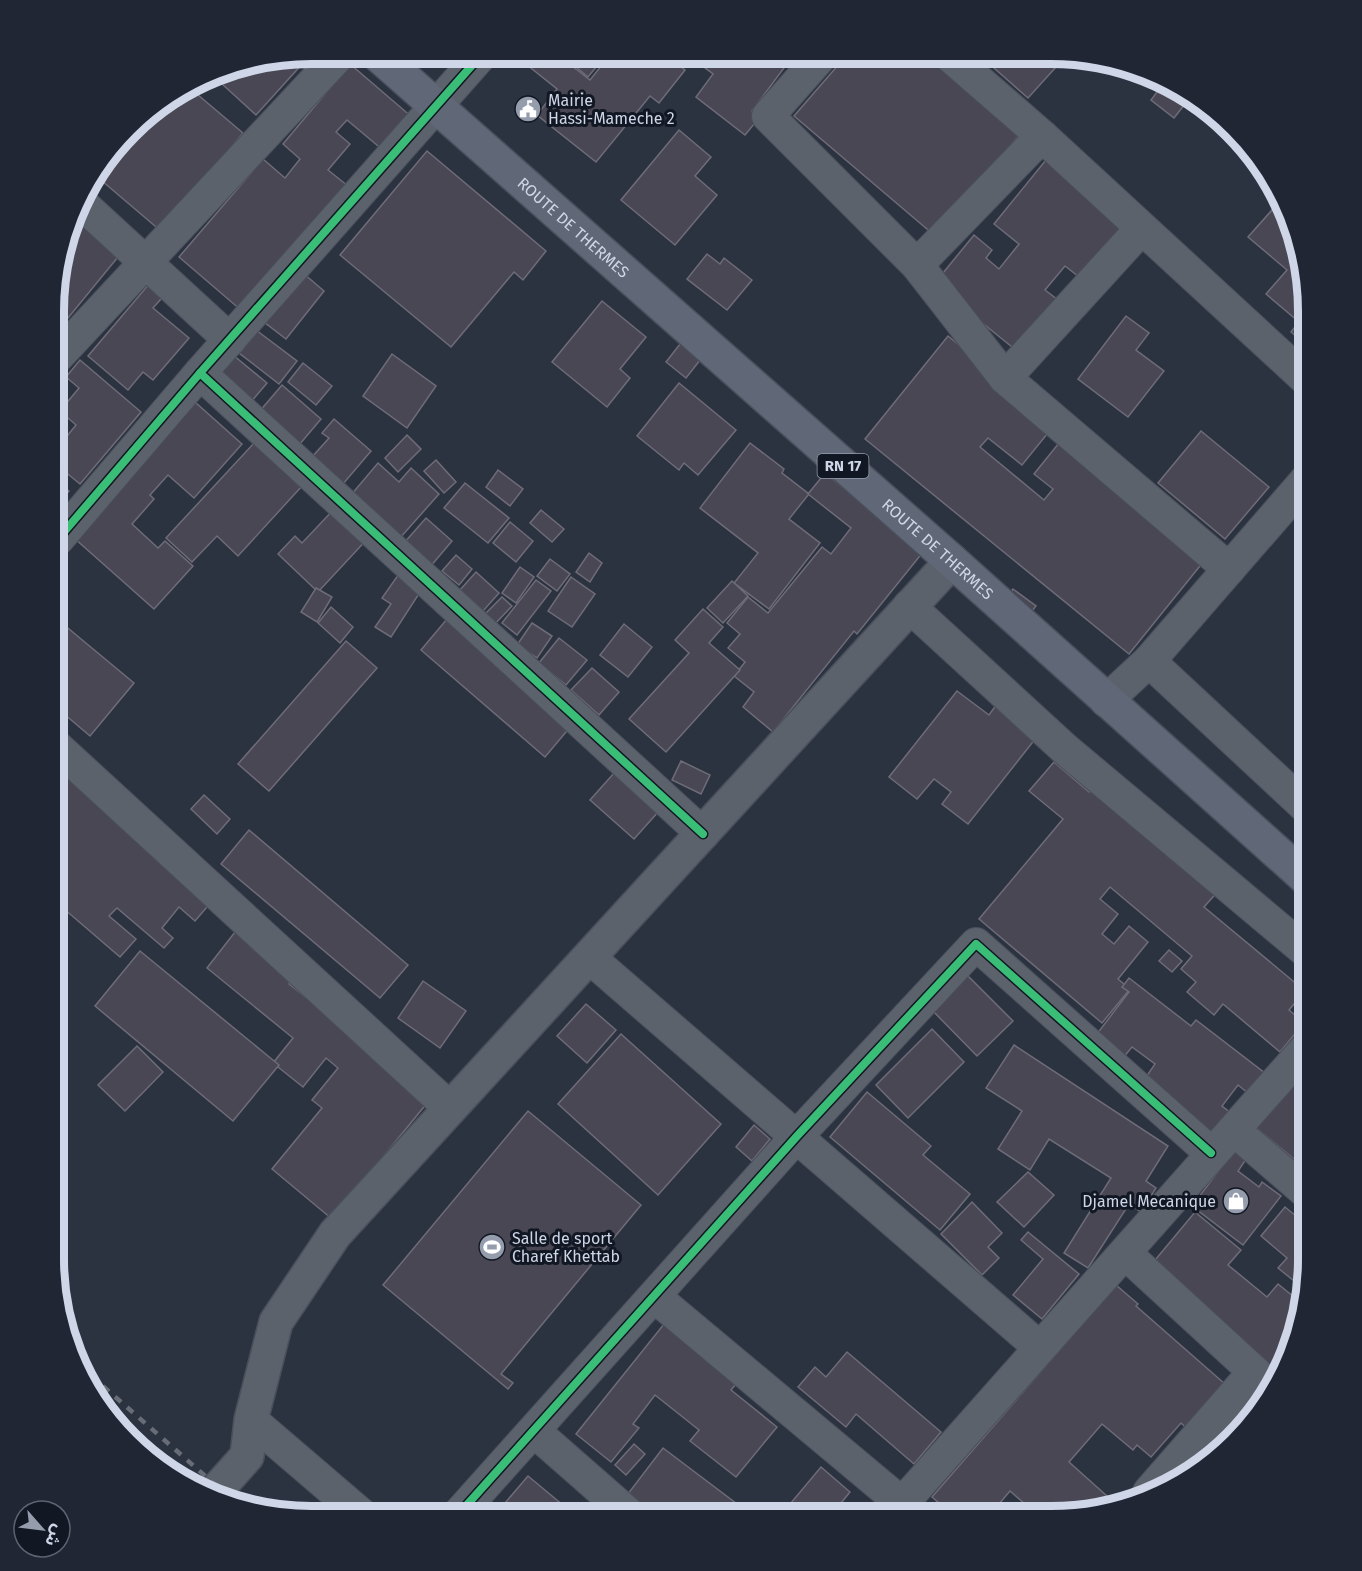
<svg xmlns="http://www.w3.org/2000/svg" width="1362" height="1571" viewBox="0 0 1362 1571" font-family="'Fira Sans','Noto Sans Arabic',sans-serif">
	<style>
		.building { fill: #494753; stroke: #6f6c79; stroke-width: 1.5 }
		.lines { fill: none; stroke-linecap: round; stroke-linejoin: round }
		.minor-casing { stroke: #494f5c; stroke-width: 34 }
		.secondary-casing { stroke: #494f5c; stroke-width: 36 }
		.primary-casing { stroke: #494f5c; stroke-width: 36 }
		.minor { stroke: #5c626c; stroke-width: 32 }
		.secondary { stroke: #5c626c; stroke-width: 33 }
		.primary { stroke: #606776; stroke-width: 33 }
		.rail { stroke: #676c76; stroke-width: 4.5; stroke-dasharray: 8 8; stroke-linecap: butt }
		.cycleway-casing { stroke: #111723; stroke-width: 11 }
		.cycleway { stroke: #3abd76; stroke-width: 8 }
		.labels { text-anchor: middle; stroke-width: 6; stroke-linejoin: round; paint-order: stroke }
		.shield { fill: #111723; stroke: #959dad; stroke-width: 1.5 }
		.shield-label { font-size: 15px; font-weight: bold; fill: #ced6e8 }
		.poi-label { font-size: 16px; fill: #ced6e8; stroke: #111723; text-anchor: start }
		.street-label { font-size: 16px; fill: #ced6e8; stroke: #111723 }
		.rim { fill: none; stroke: #ced6e8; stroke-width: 8 }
	</style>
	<rect width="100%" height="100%" fill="#2b3240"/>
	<g class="building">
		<polygon points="527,55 558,55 590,80 610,55 667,55 685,70 659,103 650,96 596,162 537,115 557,89 522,61"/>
		<polygon points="562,55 606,55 588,77"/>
		<polygon points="688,55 767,55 784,68 752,111 760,117 745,135 696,97 713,74"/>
		<polygon points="775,55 788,55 783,62"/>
		<polygon points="298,56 304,62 256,115 221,83 237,66"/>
		<polygon points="846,56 945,56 1027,126 934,235 794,116"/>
		<polygon points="975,56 997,56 987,67"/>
		<polygon points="1005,56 1066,56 1028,98 994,68"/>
		<polygon points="350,64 413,118 384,151 347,120 336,132 350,144 328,170 348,186 242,311 179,257 263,159 285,178 300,159 283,144"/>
		<polygon points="1162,85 1185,104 1174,118 1151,100"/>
		<polygon points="191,89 243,133 162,232 95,175 142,118"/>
		<polygon points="679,130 711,157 695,176 717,195 675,245 621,200"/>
		<polygon points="427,151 546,251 523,280 514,272 451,347 340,255"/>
		<polygon points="1050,155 1131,220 1083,280 1065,266 1045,290 1058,300 1017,351 934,284 974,235 992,250 986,258 999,269 1019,244 994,224"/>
		<polygon points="1280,201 1299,244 1308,311 1308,346 1291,332 1299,322 1266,294 1287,270 1248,237"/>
		<polygon points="78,209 127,246 59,329 59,261"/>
		<polygon points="707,254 720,264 724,258 752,280 727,310 687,279"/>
		<polygon points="303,273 324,291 286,339 264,322"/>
		<polygon points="155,277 169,290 153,308 189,338 153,380 143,372 128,390 88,356"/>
		<polygon points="602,301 646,337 620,369 630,378 607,407 552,362"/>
		<polygon points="1126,316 1149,333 1136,350 1164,371 1128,417 1078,379"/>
		<polygon points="256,330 297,361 279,384 239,353"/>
		<polygon points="948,336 1056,423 1022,465 988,438 980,447 1044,500 1053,489 1034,474 1063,438 1208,556 1129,654 865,439"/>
		<polygon points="684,339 704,355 686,378 666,362"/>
		<polygon points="392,354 436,386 407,428 363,396"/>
		<polygon points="233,355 267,383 251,402 218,375"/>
		<polygon points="80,360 141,412 80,484 58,466 58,447 76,425 60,411 79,388 66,377"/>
		<polygon points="303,363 332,386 316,405 288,382"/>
		<polygon points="679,383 736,430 698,475 684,463 679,470 637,436"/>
		<polygon points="282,385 321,419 299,445 259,412"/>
		<polygon points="195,402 242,444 194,498 168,475 150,495 154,499 132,524 158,548 165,541 193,566 154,609 74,538"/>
		<polygon points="334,419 371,451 343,484 312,457 329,438 322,433"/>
		<polygon points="58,428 65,433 58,442"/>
		<polygon points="1201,431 1269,487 1225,539 1158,483"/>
		<polygon points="407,435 421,449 398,472 385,458"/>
		<polygon points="255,442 302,486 238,556 217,536 192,562 166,538"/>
		<polygon points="750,443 784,469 782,473 809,494 789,519 820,543 769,609 734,583 758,553 700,508"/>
		<polygon points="436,460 456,482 444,493 424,471"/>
		<polygon points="378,463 399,482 411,468 439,494 400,538 351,495"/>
		<polygon points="498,470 523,489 510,506 486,487"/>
		<polygon points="825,473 923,552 857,634 854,631 773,732 743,707 754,692 734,676 745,662 728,648 740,634 727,623 748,597 768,613 822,547 831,554 851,528 808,494"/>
		<polygon points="58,482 69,491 58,504"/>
		<polygon points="465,483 509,518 488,543 444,508"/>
		<polygon points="337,506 370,536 318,592 278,554 295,536 302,543"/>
		<polygon points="541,510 564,529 552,542 530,523"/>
		<polygon points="426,518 452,541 430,567 404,543"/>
		<polygon points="510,522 533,541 516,562 493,543"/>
		<polygon points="589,553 602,563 590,582 576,572"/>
		<polygon points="456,555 472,569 459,585 442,571"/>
		<polygon points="550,559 570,574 557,591 537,576"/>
		<polygon points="520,567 534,577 516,603 502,593"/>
		<polygon points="401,571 424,586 391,637 375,627 391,604 382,598"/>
		<polygon points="476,572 499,593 483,611 460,590"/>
		<polygon points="571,577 595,594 572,627 548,611"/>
		<polygon points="536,580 551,591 517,635 502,623"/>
		<polygon points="732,581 748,596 723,623 707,608"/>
		<polygon points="316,588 332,597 317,622 301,612"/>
		<polygon points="1013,589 1036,606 1028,616 1006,598"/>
		<polygon points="502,597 512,606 493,626 483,616"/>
		<polygon points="331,607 353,627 340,643 318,623"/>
		<polygon points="703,609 723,627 709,643 740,670 666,752 629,719 689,653 675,640"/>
		<polygon points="57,619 134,683 90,736 57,708"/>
		<polygon points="447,619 571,726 545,757 421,650"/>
		<polygon points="532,623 552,636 537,658 517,645"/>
		<polygon points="624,624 652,647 628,677 600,655"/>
		<polygon points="559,638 587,660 566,685 539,663"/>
		<polygon points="346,641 377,668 269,791 238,764"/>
		<polygon points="592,668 619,692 599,715 571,690"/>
		<polygon points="957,691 989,715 999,701 1040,733 968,824 942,804 951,792 934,779 917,799 889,777"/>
		<polygon points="56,760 213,900 195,921 179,907 162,928 173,938 164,948 117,908 109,916 136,939 120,957 56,902"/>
		<polygon points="681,761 710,775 701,794 672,780"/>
		<polygon points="1054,762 1089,792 1095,784 1220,889 1204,907 1305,991 1289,1010 1304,1023 1280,1052 1223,1004 1214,1015 1187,992 1196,982 1181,969 1192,956 1110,887 1100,899 1118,914 1102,934 1114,944 1129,926 1148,942 1118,979 1130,989 1102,1023 979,919 1063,819 1029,791"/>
		<polygon points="615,772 659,811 634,839 590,800"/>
		<polygon points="204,795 230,819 217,834 191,809"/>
		<polygon points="249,830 408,965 380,998 221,864"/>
		<polygon points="242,923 300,970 289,984 432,1097 332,1219 272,1169 322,1108 312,1100 338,1068 326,1058 303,1087 273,1063 293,1038 207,968"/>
		<polygon points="1169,950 1182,961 1172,972 1159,961"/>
		<polygon points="140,951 279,1065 233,1121 95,1006"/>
		<polygon points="965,973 1013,1021 977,1056 930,1008"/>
		<polygon points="1129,978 1191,1026 1196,1020 1270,1077 1254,1098 1238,1085 1222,1106 1232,1114 1216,1136 1144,1080 1155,1064 1132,1047 1118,1064 1090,1043 1129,992 1122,987"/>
		<polygon points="423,981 466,1011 440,1048 398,1018"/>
		<polygon points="586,1004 616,1030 587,1063 557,1036"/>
		<polygon points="932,1029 964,1062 908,1118 876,1085"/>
		<polygon points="621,1034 721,1124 658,1195 558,1104"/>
		<polygon points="1014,1045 1168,1146 1146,1181 1156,1188 1141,1212 1129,1204 1088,1268 1064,1253 1111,1178 1049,1139 1030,1170 998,1149 1022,1111 986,1088"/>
		<polygon points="137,1046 163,1072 125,1111 98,1085"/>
		<polygon points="1308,1057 1307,1170 1254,1126"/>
		<polygon points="867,1092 931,1146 923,1155 970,1194 940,1230 830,1137"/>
		<polygon points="528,1111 641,1205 501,1374 513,1383 508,1389 383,1285"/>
		<polygon points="754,1125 770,1139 752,1161 736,1147"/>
		<polygon points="1235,1149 1247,1158 1238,1171 1259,1187 1262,1182 1281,1196 1243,1245 1192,1206"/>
		<polygon points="1028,1172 1054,1195 1024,1227 997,1202"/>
		<polygon points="972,1202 1002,1233 988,1247 999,1258 982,1275 941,1234"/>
		<polygon points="1285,1207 1307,1225 1307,1277 1304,1289 1278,1268 1287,1258 1261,1236"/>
		<polygon points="1195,1212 1241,1250 1228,1265 1267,1297 1278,1284 1300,1302 1293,1314 1296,1316 1279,1372 1151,1265"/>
		<polygon points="1028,1232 1079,1274 1042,1319 1013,1295 1043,1259 1021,1240"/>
		<polygon points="1116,1285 1138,1304 1136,1306 1233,1391 1195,1436 1181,1423 1151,1457 1137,1445 1133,1450 1102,1424 1069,1462 1107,1496 1097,1508 1067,1516 1039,1516 1010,1491 999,1504 1013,1516 954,1516 932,1497"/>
		<polygon points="672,1314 740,1379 731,1390 777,1427 736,1477 690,1441 699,1430 655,1395 633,1424 639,1428 611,1462 576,1434"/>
		<polygon points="847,1352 941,1432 914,1464 856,1414 846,1427 798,1387 815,1367 826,1377"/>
		<polygon points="1245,1403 1256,1411 1232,1442 1180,1482 1169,1486 1216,1411 1232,1422"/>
		<polygon points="634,1444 645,1454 626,1475 615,1465"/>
		<polygon points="663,1448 753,1516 647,1516 624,1499"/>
		<polygon points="821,1467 850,1492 841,1503 857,1516 780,1516"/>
		<polygon points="528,1476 576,1516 494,1516"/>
	</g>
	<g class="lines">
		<defs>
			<g id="minor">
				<polyline points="822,55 768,116 917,265"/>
				<polyline points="950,56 1042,136 1308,381"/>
				<polyline points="1042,136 917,265 1005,378 1229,569"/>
				<polyline points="81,203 230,340"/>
				<polyline points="58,356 340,54"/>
				<polyline points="200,373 703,834"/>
				<polyline points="1005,378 1141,229"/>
				<polyline points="58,539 200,373 482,54"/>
				<polyline points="909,606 1065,749 1308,953"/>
				<polyline points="1149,661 1308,809"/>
				<polyline points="1106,701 1149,661 1308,478"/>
				<polyline points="57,747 450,1108"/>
				<polyline points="590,958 1039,1347"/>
				<polyline points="1234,1130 1307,1193"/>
				<polyline points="1125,1253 1273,1389"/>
				<polyline points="655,1297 917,1516"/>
				<polyline points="251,1420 363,1516"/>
				<polyline points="534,1431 631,1516"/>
				<polyline points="1149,1492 1254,1372"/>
				<polyline points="457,1516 798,1135 976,944 1211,1153"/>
				<polyline points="891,1516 1308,1046"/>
			</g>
			<polyline id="secondary" points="215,1492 247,1456 251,1420 276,1322 335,1234 952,561"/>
			<g id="primary">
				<path id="s1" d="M377,54l575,507 356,319"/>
			</g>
		</defs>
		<use href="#minor" class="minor-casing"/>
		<use href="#secondary" class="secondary-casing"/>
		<use href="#primary" class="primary-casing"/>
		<use href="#minor" class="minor"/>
		<use href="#secondary" class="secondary"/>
		<use href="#primary" class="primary"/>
		<polyline class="rail" points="79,1365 228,1496"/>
		<defs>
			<g id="cycleway">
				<polyline points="200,373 703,834"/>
				<polyline points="58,539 200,373 482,54"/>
				<polyline points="457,1516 798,1135 976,944 1211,1153"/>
			</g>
		</defs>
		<use href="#cycleway" class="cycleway-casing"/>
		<use href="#cycleway" class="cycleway"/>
	</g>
	<defs>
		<symbol id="civic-disc" viewBox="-11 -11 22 22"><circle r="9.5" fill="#959dad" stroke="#111723"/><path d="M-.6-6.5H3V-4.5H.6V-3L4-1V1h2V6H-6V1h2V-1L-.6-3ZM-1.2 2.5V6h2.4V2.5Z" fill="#fff"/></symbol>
		<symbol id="shop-disc" viewBox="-11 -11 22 22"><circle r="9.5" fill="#959dad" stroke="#111723"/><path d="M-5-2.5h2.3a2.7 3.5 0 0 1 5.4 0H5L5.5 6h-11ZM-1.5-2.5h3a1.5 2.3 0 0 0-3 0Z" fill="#fff"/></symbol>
		<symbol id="stadium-disc" viewBox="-11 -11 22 22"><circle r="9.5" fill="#959dad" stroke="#111723"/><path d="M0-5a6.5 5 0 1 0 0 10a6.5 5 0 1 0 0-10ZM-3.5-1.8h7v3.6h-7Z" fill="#fff"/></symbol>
	</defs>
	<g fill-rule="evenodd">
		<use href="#civic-disc" x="513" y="94" width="30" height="30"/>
		<use href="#shop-disc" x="1221" y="1186" width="30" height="30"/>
		<use href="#stadium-disc" x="477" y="1232" width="30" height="30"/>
	</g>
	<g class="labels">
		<rect class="shield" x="817.5" y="454" width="51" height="24" rx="4.5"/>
		<g class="shield-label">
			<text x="843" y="471">RN 17</text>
		</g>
		<g class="poi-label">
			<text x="548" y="106">Mairie<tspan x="548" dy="18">Hassi-Mameche 2</tspan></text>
			<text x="1216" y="1207" text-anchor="end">Djamel Mecanique</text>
			<text x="512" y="1244">Salle de sport<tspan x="512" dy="18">Charef Khettab</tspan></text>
		</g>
		<g class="street-label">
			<text dy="6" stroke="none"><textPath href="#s1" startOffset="262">ROUTE DE THERMES</textPath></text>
			<text dy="6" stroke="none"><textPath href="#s1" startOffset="748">ROUTE DE THERMES</textPath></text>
		</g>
	</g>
	<path d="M0 0H1362V1571H0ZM311 64H1051A247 247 0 0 1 1298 311V1259A247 247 0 0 1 1051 1506H311A247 247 0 0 1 64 1259V311A247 247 0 0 1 311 64Z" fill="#202633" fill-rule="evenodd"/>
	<path class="rim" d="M311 64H1051A247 247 0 0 1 1298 311V1259A247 247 0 0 1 1051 1506H311A247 247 0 0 1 64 1259V311A247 247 0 0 1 311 64Z"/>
	<g transform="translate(42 1529) rotate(118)"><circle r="28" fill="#111723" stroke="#5d6372" stroke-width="1.5"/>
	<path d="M0-4.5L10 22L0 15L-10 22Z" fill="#959dad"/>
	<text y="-9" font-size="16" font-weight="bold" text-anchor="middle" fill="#ced6e8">ش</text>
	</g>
</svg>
